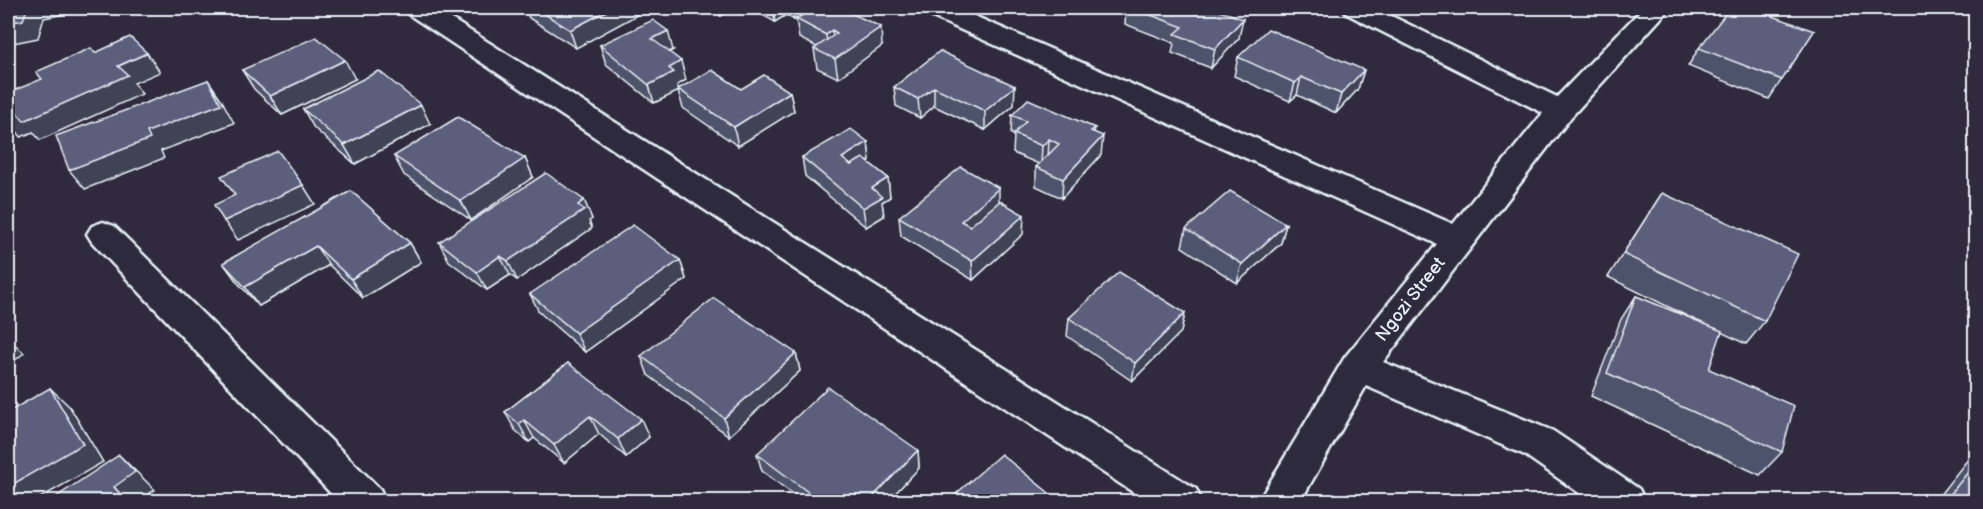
<svg xmlns="http://www.w3.org/2000/svg" width="1983" height="509" viewBox="0 0 1983 509" font-family="'Balsamiq Sans',sans-serif">
	<style>
		.lines { fill: none; stroke-linecap: round; stroke-linejoin: round }
		.minor-casing { stroke: #e8f1f8; stroke-width: 5 }
		.minor { fill: #2f2a3d; fill-rule: evenodd }
		.wall { fill: #4e526b; stroke: #e8f1f8; stroke-width: 1.5 }
		.shaded-wall { fill: #404257; stroke: #e8f1f8; stroke-width: 1.5 }
		.building { fill: #5b5f7c; stroke: #e8f1f8; stroke-width: 1.5 }
		.labels { text-anchor: middle; stroke-width: 5; stroke-linejoin: round; paint-order: stroke }
		.street-label { font-size: 18px; fill: #e8f1f8; stroke: #2f2a3d }
	</style>
	<rect width="100%" height="100%" fill="#2f2a3d"/>
	<filter id="ink" filterUnits="userSpaceOnUse"><feTurbulence type="fractalNoise" baseFrequency=".0167" numOctaves="2"/><feDisplacementMap in="SourceGraphic" scale="12" xChannelSelector="R" yChannelSelector="G"/><feConvolveMatrix kernelMatrix="1 2 1 2 8 2 1 2 1" color-interpolation-filters="sRGB"/></filter>
	<g filter="url(#ink)">
		<g class="lines">
			<defs>
				<g id="minor">
					<polygon points="404,8 434,8 1196,489 1202,502 1148,502 408,14"/>
					<polygon points="922,8 956,8 1453,224 1543,113 1347,14 1343,8 1375,8 1557,97 1643,8 1670,8 1571,117 1383,362 1553,431 1639,489 1645,502 1592,502 1525,455 1366,386 1300,502 1258,502 1345,357 1437,244 926,14"/>
					<polygon points="103,222 114,226 380,489 386,502 339,502 92,242 87,234 92,226"/>
				</g>
			</defs>
			<use href="#minor" class="minor-casing"/>
			<use href="#minor" class="minor"/>
		</g>
		<g class="wall">
			<polygon points="525,8 635,8 637,15 576,48 529,18"/>
			<polygon points="707,8 734,8 721,16 708,10"/>
			<polygon points="749,8 811,8 811,9 794,20 786,15 775,22"/>
			<polygon points="1126,8 1213,8 1239,38 1211,68 1172,53 1174,43 1125,24"/>
			<polygon points="796,19 882,46 838,78 817,68 814,49 817,47 799,38"/>
			<polygon points="1814,31 1769,99 1688,66 1699,48"/>
			<polygon points="600,45 673,50 669,52 686,80 677,85 678,89 741,89 790,92 794,111 738,146 683,108 678,91 654,103 606,64"/>
			<polygon points="940,51 1014,105 985,130 934,106 920,118 896,106 894,87"/>
			<polygon points="1238,57 1364,70 1358,89 1336,113 1297,95 1290,101 1234,76"/>
			<polygon points="242,70 355,79 282,115 254,89"/>
			<polygon points="303,109 430,124 355,164 314,128"/>
			<polygon points="1012,115 1095,128 1094,133 1101,155 1062,198 1036,186 1036,167 1039,164 1013,153 1014,135 1011,134"/>
			<polygon points="868,142 870,161 868,162 888,178 890,197 882,202 884,216 866,227 805,176 802,157"/>
			<polygon points="394,156 525,158 533,177 471,220 404,175"/>
			<polygon points="351,191 410,243 421,262 363,298 329,265 259,306 237,282 223,263"/>
			<polygon points="1662,193 1765,321 1746,344 1721,332 1709,369 1782,452 1760,475 1591,396 1621,319 1636,296 1701,323 1608,277"/>
			<polygon points="584,200 592,219 589,221 592,228 517,280 510,275 487,290 449,261 439,242"/>
			<polygon points="999,202 1023,234 973,280 901,236 899,217"/>
			<polygon points="1286,224 1281,243 1237,283 1182,247 1186,229"/>
			<polygon points="680,260 686,279 585,352 539,312 530,294"/>
			<polygon points="1185,313 1181,332 1132,381 1067,336 1069,318"/>
			<polygon points="796,353 800,371 729,436 648,375 641,356"/>
			<polygon points="568,363 649,437 626,457 599,434 564,463 534,438 529,442 515,430 505,412"/>
			<polygon points="1976,449 1976,501 1935,501"/>
			<polygon points="918,450 919,468 888,501 802,501 762,471 757,454"/>
		</g>
		<g class="shaded-wall">
			<polygon points="27,8 97,8 44,18 38,38 8,44 8,23"/>
			<polygon points="612,8 635,8 637,15 576,48 570,30"/>
			<polygon points="719,8 734,8 721,16"/>
			<polygon points="773,8 784,8 786,15 775,22"/>
			<polygon points="792,8 811,8 811,9 794,20"/>
			<polygon points="1243,19 1239,38 1211,68 1215,49"/>
			<polygon points="881,27 882,46 838,78 835,59"/>
			<polygon points="832,30 835,49 828,53 826,35"/>
			<polygon points="668,31 673,50 657,58 652,39"/>
			<polygon points="147,53 160,72 134,83 142,94 40,140 33,132 21,137 8,120 8,117"/>
			<polygon points="345,60 355,79 282,115 270,96"/>
			<polygon points="681,61 686,80 677,85 679,91 654,103 649,85 669,68"/>
			<polygon points="1364,70 1358,89 1336,113 1341,94"/>
			<polygon points="1301,77 1297,95 1290,101 1295,83"/>
			<polygon points="208,80 221,99 234,123 161,151 164,158 85,189 69,170"/>
			<polygon points="1015,86 1014,105 985,130 985,111"/>
			<polygon points="934,87 934,106 920,118 918,99"/>
			<polygon points="790,92 794,111 738,146 734,127"/>
			<polygon points="421,105 430,124 355,164 344,145"/>
			<polygon points="1103,136 1101,155 1062,198 1063,179"/>
			<polygon points="1049,139 1048,158 1041,165 1042,146"/>
			<polygon points="868,142 870,161 844,176 842,158"/>
			<polygon points="525,158 533,177 471,220 461,201"/>
			<polygon points="888,178 890,197 882,202 884,216 866,227 863,208 872,188"/>
			<polygon points="303,185 315,204 238,240 224,221"/>
			<polygon points="999,188 999,207 962,240 961,221"/>
			<polygon points="584,200 592,219 589,221 592,228 517,280 508,261"/>
			<polygon points="1024,215 1023,234 973,280 972,261"/>
			<polygon points="1286,224 1281,243 1237,283 1242,264"/>
			<polygon points="410,243 421,262 363,298 351,279"/>
			<polygon points="316,246 329,265 259,306 245,287"/>
			<polygon points="500,256 510,275 487,290 477,272"/>
			<polygon points="680,260 686,279 585,352 576,333"/>
			<polygon points="1185,313 1181,332 1132,381 1135,363"/>
			<polygon points="8,338 24,353 8,366"/>
			<polygon points="796,353 800,371 729,436 724,418"/>
			<polygon points="50,388 70,407 103,462 35,501 8,501 8,487"/>
			<polygon points="590,416 599,434 564,463 554,445"/>
			<polygon points="641,419 649,437 626,457 618,439"/>
			<polygon points="524,420 534,438 529,442 519,424"/>
			<polygon points="918,450 919,468 888,501 869,501"/>
			<polygon points="119,455 155,490 138,501 127,501 114,487"/>
		</g>
		<g class="building">
			<polygon points="8,8 27,8 23,20 8,23"/>
			<polygon points="535,8 612,8 570,30"/>
			<polygon points="814,8 840,8 881,27 835,59 814,49 837,33 832,30 826,35 796,19"/>
			<polygon points="1132,8 1213,8 1243,19 1215,49 1175,34 1183,27"/>
			<polygon points="1730,8 1751,8 1814,31 1782,80 1699,48"/>
			<polygon points="653,20 668,31 652,39 681,61 669,68 674,72 649,85 600,45"/>
			<polygon points="1268,29 1364,70 1341,94 1301,77 1295,83 1238,57"/>
			<polygon points="130,37 147,53 118,66 128,75 24,121 17,113 8,117 8,93 42,79 36,72 91,48 95,53"/>
			<polygon points="316,37 345,60 270,96 242,70"/>
			<polygon points="940,51 1015,86 985,111 934,87 918,99 894,87"/>
			<polygon points="712,70 741,89 764,75 790,92 734,127 678,89"/>
			<polygon points="379,71 421,105 344,145 303,109"/>
			<polygon points="208,80 221,104 147,132 150,139 69,170 56,136"/>
			<polygon points="1028,99 1095,128 1091,131 1103,136 1063,179 1036,167 1059,144 1049,139 1042,146 1014,134 1026,121 1012,115"/>
			<polygon points="458,117 525,158 461,201 394,156"/>
			<polygon points="851,129 868,142 842,158 851,165 863,158 888,178 872,188 882,197 863,208 802,157"/>
			<polygon points="278,151 303,185 224,221 214,205 235,195 221,176"/>
			<polygon points="961,167 999,188 961,221 970,226 1000,201 1024,215 972,261 899,217"/>
			<polygon points="546,173 584,200 578,205 585,210 508,261 500,256 477,272 439,242"/>
			<polygon points="351,191 410,243 351,279 316,246 245,287 223,263"/>
			<polygon points="1230,191 1286,224 1242,264 1186,229"/>
			<polygon points="1662,193 1798,254 1765,321 1623,254"/>
			<polygon points="633,225 680,260 576,333 530,294"/>
			<polygon points="1119,272 1185,313 1135,363 1069,318"/>
			<polygon points="1636,296 1722,331 1709,369 1794,406 1782,452 1607,373"/>
			<polygon points="714,298 796,353 724,418 641,356"/>
			<polygon points="568,363 641,419 618,439 590,416 554,445 524,420 519,424 505,412"/>
			<polygon points="828,387 918,450 869,501 820,501 757,454"/>
			<polygon points="50,388 83,444 8,487 8,412"/>
			<polygon points="1001,454 1059,501 948,501"/>
			<polygon points="119,455 135,472 114,487 127,501 50,501"/>
			<polygon points="1976,462 1976,501 1945,501"/>
		</g>
	</g>
	<g class="labels">
		<g class="street-label">
			<text transform="translate(1410 299) rotate(-52)" y="6">Ngozi Street</text>
		</g>
	</g>
	<rect width="1983" height="509" fill="none" stroke="#2f2a3d" stroke-width="30"/>
	<rect x="15" y="15" width="1953" height="479" fill="none" stroke="#e8f1f8" stroke-width="2" filter="url(#ink)"/>
</svg>
